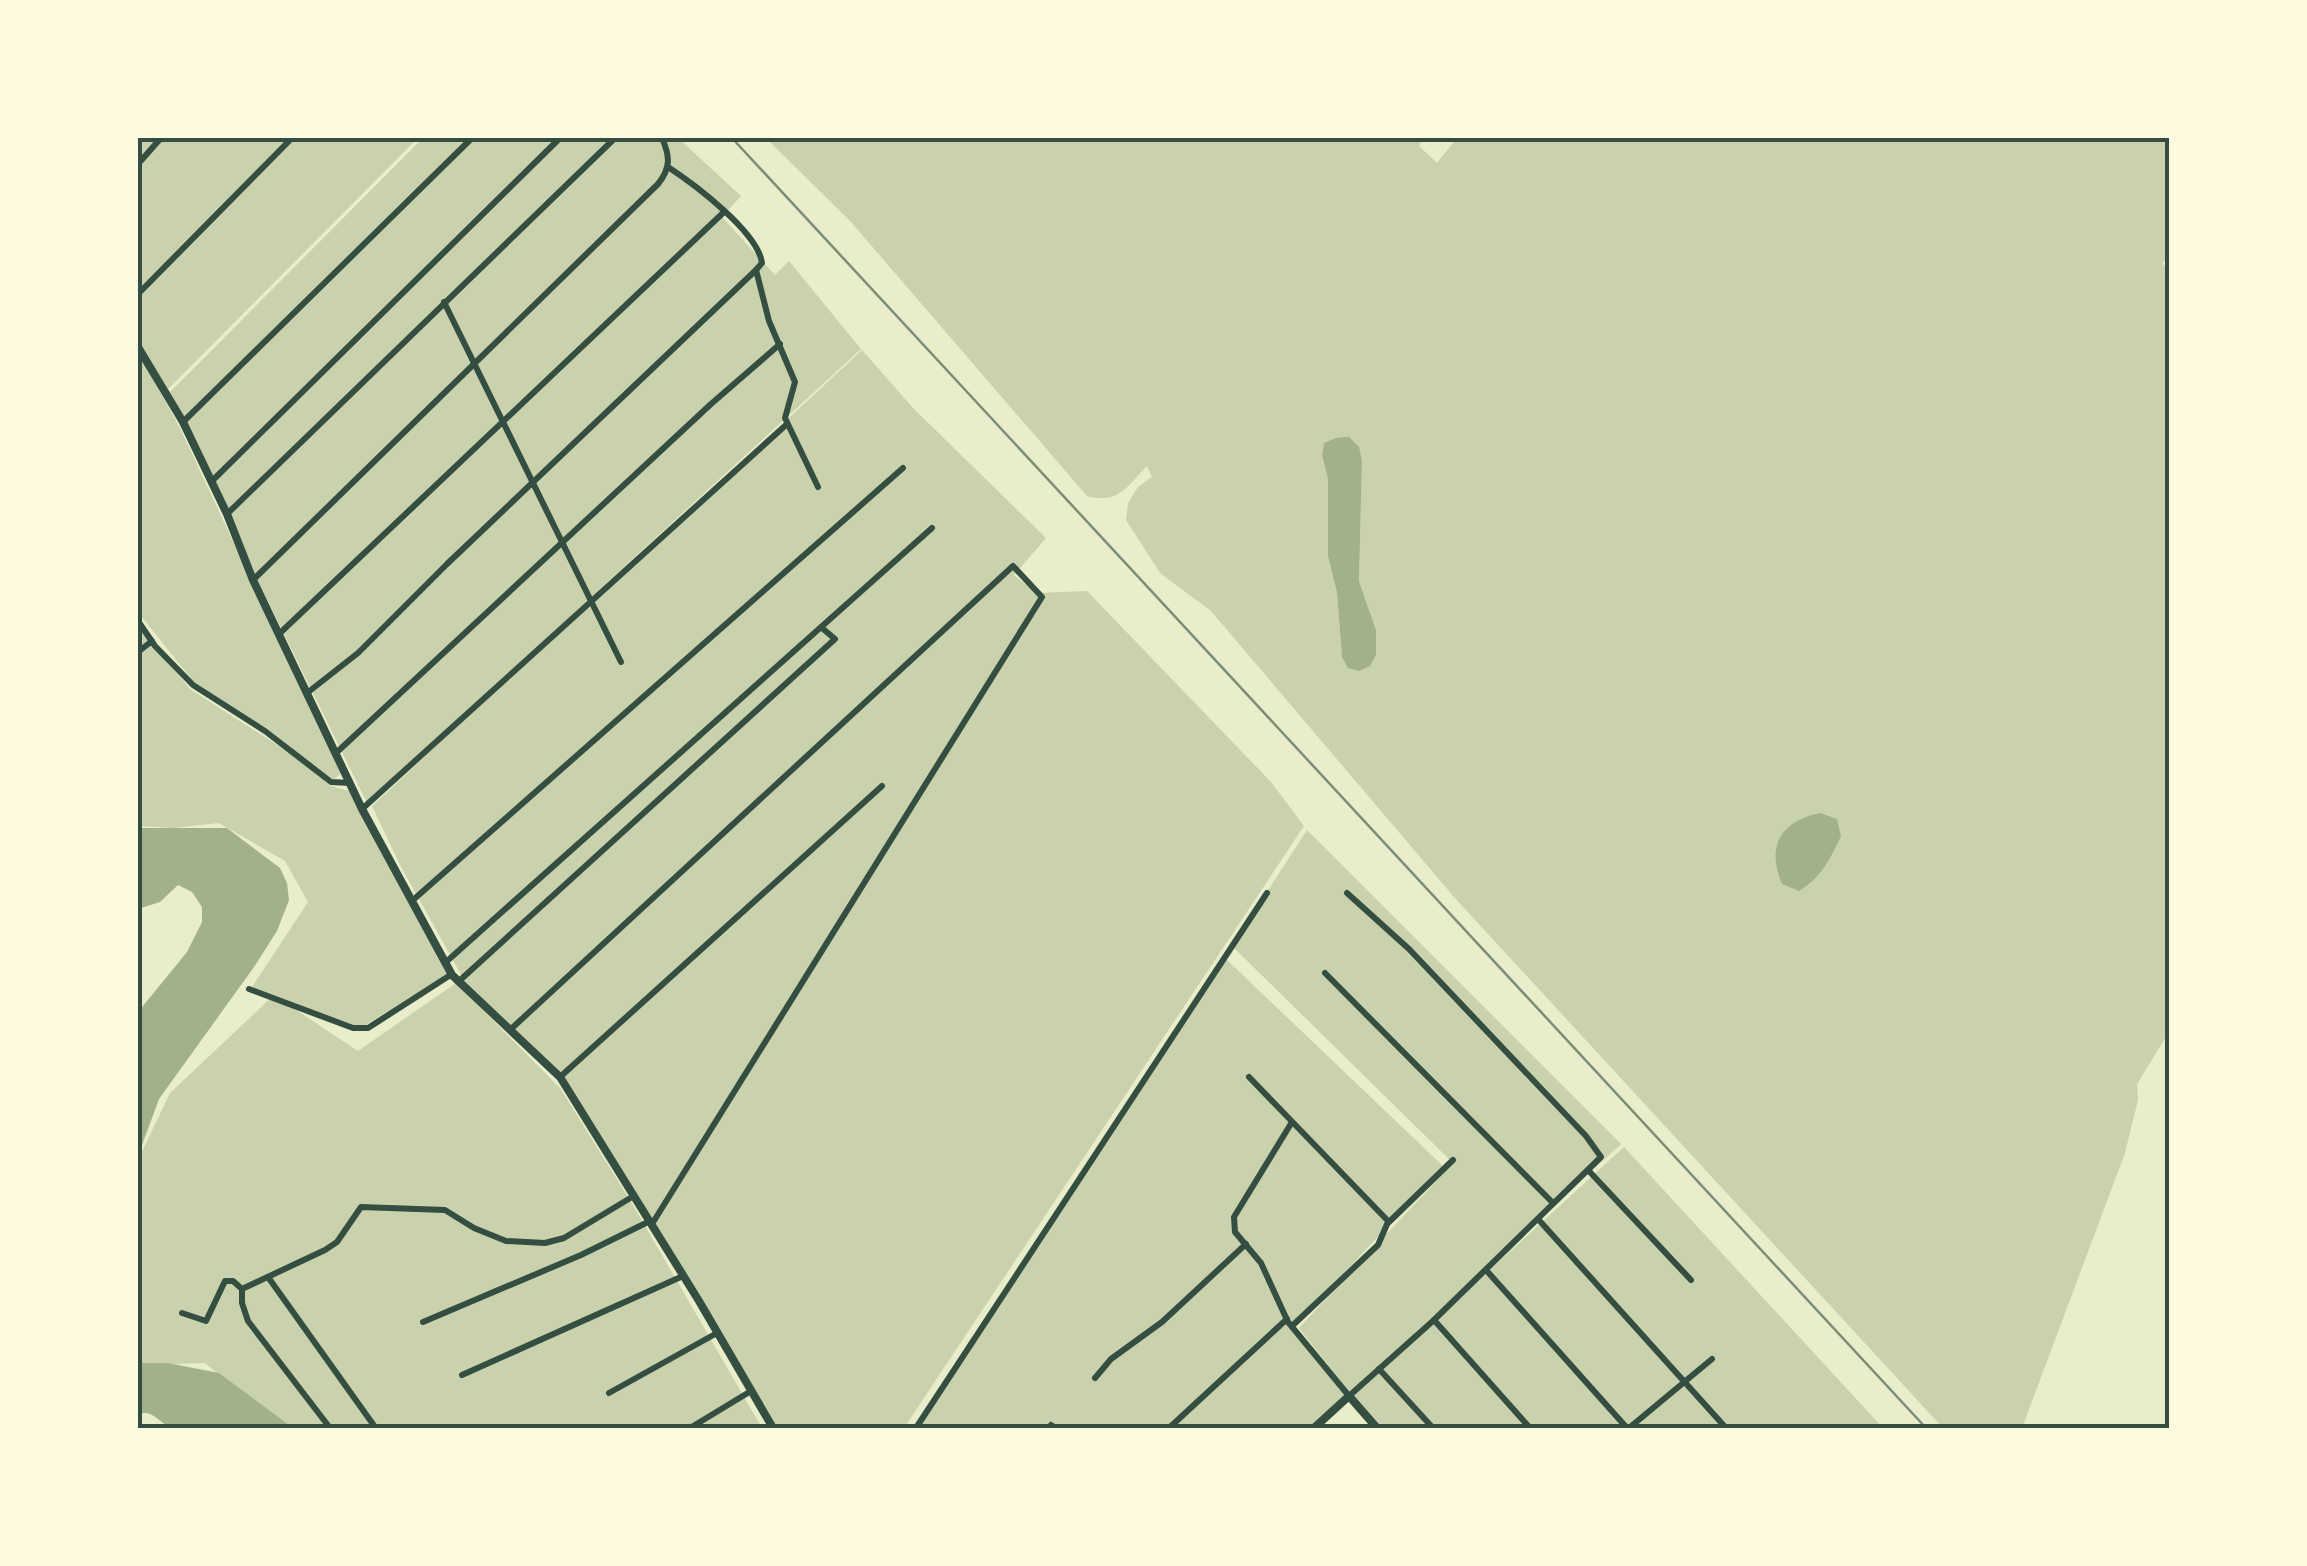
<svg xmlns="http://www.w3.org/2000/svg" width="2307" height="1566" viewBox="0 0 2307 1566" font-family="Lato,sans-serif">
	<style>
		.green { fill: #cad2ad; fill-rule: evenodd }
		.water { fill: #a3b18a }
		.lines { fill: none; stroke-linecap: round; stroke-linejoin: round }
		.minor { stroke: #344e41; stroke-width: 6 }
		.tertiary { stroke: #344e41; stroke-width: 8 }
		.rail { stroke: #7c8e77; stroke-width: 2.5 }
		.neatline { fill: none; stroke: #344e41; stroke-width: 4 }
	</style>
	<rect width="100%" height="100%" fill="#e9edc9"/>
	<g class="green">
		<polygon points="138,138 418,138 168,389 138,340"/>
		<polygon points="423,138 613,138 227,510 170,392"/>
		<polygon points="616,138 678,138 741,196 722,217 775,275 789,261 861,349 367,803 258,581 230,515"/>
		<path d="M766,138h657l-4,8 18,17 20,-25h712v122l-7,2 8,12 -1,758 -32,52 1,16 -13,53 -103,275h-79l-489,-531 -243,-286 -51,-38 -34,-53 2,-17 10,-16 14,-10 -5,-11c-19,19 -28,39 -60,30l-236,-274zM1322,455l40,6 -3,120 17,49v25l-34,2 -5,-64 -9,-37v-77z"/>
		<polygon points="862,350 914,409 1046,538 1014,575 1036,593 1087,591 1271,782 1304,826 904,1428 776,1428 561,1072 468,987 400,865 372,806"/>
		<polygon points="138,352 180,428 341,773 332,781 264,726 244,717 193,681 138,612"/>
		<polygon points="138,625 190,689 299,759 331,786 349,791 448,974 359,1029 278,998 358,1051 456,983 560,1088 633,1205 762,1428 283,1428 205,1363 138,1365 138,1160 170,1093 273,996 252,987 308,902 285,861 219,823 173,828 138,826"/>
		<polygon points="1307,830 1621,1144 1312,1428 912,1428 1226,959 1444,1167 1292,1328 1335,1374 1299,1328 1453,1163 1232,946"/>
		<polygon points="1624,1147 1883,1428 1383,1428 1353,1395"/>
	</g>
	<g class="water">
		<polygon points="1349,437 1359,447 1362,461 1359,581 1376,630 1376,655 1370,666 1359,671 1348,668 1342,657 1337,593 1328,556 1328,479 1322,455 1324,443 1336,438"/>
		<path d="M1820,813l17,6 4,17c-11,23 -19,41 -42,55l-17,-7c-16,-37 -2,-63 38,-71z"/>
		<polygon points="138,828 227,828 280,868 287,883 289,900 277,931 254,967 159,1099 138,1156 138,1012 187,952 202,922 202,907 192,892 178,885 160,902 138,909"/>
		<path d="M138,1363h30l51,10 74,55c-26,1 -99,6 -120,0 -15,-5 -19,-19 -35,-14z"/>
	</g>
	<g class="lines">
		<g class="minor">
			<polyline points="138,164 161,138"/>
			<path d="M668,167c26,17 90,65 94,96l-6,7"/>
			<polyline points="138,294 292,138"/>
			<polyline points="444,302 621,662"/>
			<polyline points="183,422 472,138"/>
			<polyline points="211,482 560,138"/>
			<polyline points="227,514 615,138"/>
			<path d="M253,580l405,-396c13,-16 12,-28 4,-46"/>
			<polyline points="138,621 155,646 193,685 265,731 331,782 350,783"/>
			<polyline points="279,634 724,212"/>
			<polyline points="138,652 152,641"/>
			<polyline points="307,693 358,653 447,564 756,270 769,321 795,382 785,418 818,487"/>
			<polyline points="336,753 711,404 780,344"/>
			<polyline points="362,809 787,424"/>
			<polyline points="413,900 903,468"/>
			<polyline points="446,962 932,528"/>
			<polyline points="1325,973 1553,1203"/>
			<polyline points="458,982 835,639 822,628"/>
			<polyline points="249,989 353,1028 368,1028 452,974"/>
			<polyline points="511,1029 1013,566 1042,597 652,1224"/>
			<polyline points="560,1077 882,786"/>
			<polyline points="1249,1077 1389,1222 1453,1160"/>
			<polyline points="1292,1122 1234,1217 1235,1232 1261,1263 1288,1322 1349,1396 1434,1320 1601,1157 1586,1136 1409,949 1347,893"/>
			<polyline points="1588,1170 1691,1280"/>
			<polyline points="1538,1219 1726,1428"/>
			<polyline points="1486,1270 1627,1428"/>
			<polyline points="268,1277 375,1427"/>
			<polyline points="182,1313 206,1321 225,1281 233,1281 242,1289"/>
			<polyline points="1434,1320 1530,1428"/>
			<polyline points="423,1322 581,1255 648,1222"/>
			<polyline points="1292,1326 1378,1245 1388,1222"/>
			<polyline points="1379,1369 1433,1428"/>
			<polyline points="462,1375 683,1276"/>
			<polyline points="1095,1378 1111,1359 1162,1322 1246,1244"/>
			<polyline points="609,1393 717,1333"/>
			<polyline points="1051,1425 1055,1428"/>
			<polyline points="330,1428 248,1321 242,1303 242,1289 325,1250 337,1242 361,1207 445,1210 474,1228 506,1241 545,1243 564,1238 632,1197"/>
			<polyline points="690,1428 751,1391"/>
			<polyline points="916,1428 1267,893"/>
			<polyline points="1169,1428 1287,1319"/>
			<polyline points="1629,1428 1712,1359"/>
		</g>
		<g class="tertiary">
			<polyline points="138,347 183,422 227,514 253,580 362,809 452,975 560,1077 699,1301 773,1428"/>
			<polyline points="1314,1428 1349,1396 1377,1428"/>
		</g>
		<polyline class="rail" points="732,138 1926,1428"/>
	</g>
	<rect width="2307" height="1566" fill="none" stroke="#fefae0" stroke-width="280"/>
	<rect x="140" y="140" width="2027" height="1286" class="neatline"/>
</svg>
